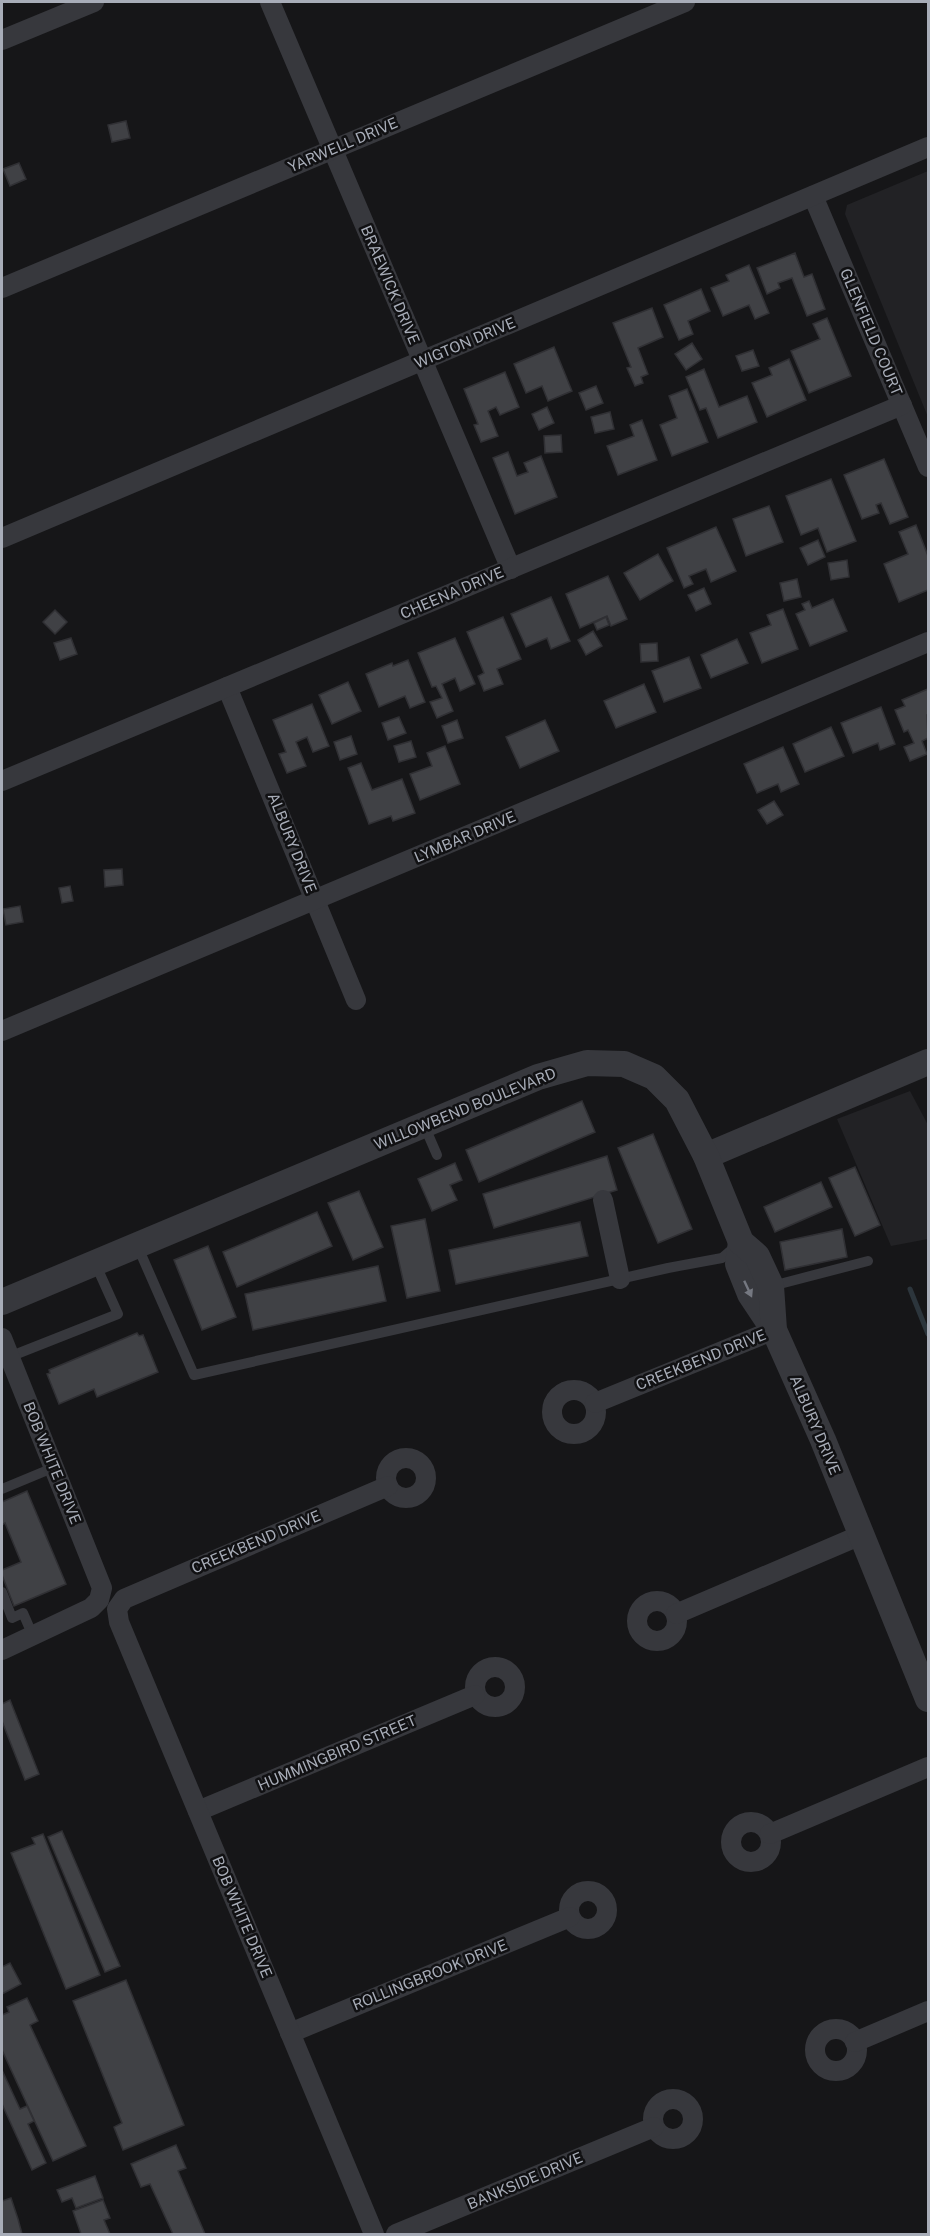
<svg xmlns="http://www.w3.org/2000/svg" width="930" height="2236" viewBox="0 0 930 2236" font-family="'Public Sans',sans-serif">
	<style>
		.built { fill: #222225 }
		.lines { fill: none; stroke-linecap: round; stroke-linejoin: round }
		.stream { stroke: #2c353c; stroke-width: 5 }
		.building { fill: #404145; stroke: #303034; stroke-width: 1.5 }
		.service { stroke: #37383d; stroke-width: 10 }
		.minor { stroke: #37383d; stroke-width: 20 }
		.tertiary { stroke: #37383d; stroke-width: 26 }
		.oneway { fill: #757881 }
		.labels { text-anchor: middle; stroke-width: 5; stroke-linejoin: round; paint-order: stroke }
		.street-label { font-size: 15px; fill: #a8adb8; stroke: #111113 }
	</style>
	<rect width="100%" height="100%" fill="#161618"/>
	<g class="built">
		<polygon points="928,171 928,417 845,214 847,205"/>
		<polygon points="910,1091 928,1125 928,1239 891,1246 837,1119"/>
	</g>
	<g class="lines">
		<polyline class="stream" points="910,1289 928,1334"/>
	</g>
	<g class="building">
		<polygon points="126,121 130,138 112,142 108,125"/>
		<polygon points="19,163 26,179 10,186 3,169"/>
		<polygon points="795,253 804,277 812,274 825,309 807,316 792,278 778,283 780,288 767,294 757,268"/>
		<polygon points="749,265 769,313 755,319 749,305 723,316 711,288 729,281 726,275"/>
		<polygon points="701,289 710,311 688,321 693,334 679,340 664,305"/>
		<polygon points="652,308 663,337 638,348 648,374 641,377 643,383 635,386 627,368 631,367 613,323"/>
		<polygon points="827,318 851,376 809,393 791,351 820,339 813,324"/>
		<polygon points="692,343 702,359 686,370 675,354"/>
		<polygon points="554,347 572,391 548,401 542,386 526,393 514,364"/>
		<polygon points="753,350 759,366 742,371 736,356"/>
		<polygon points="789,359 806,400 767,417 752,383 772,375 769,368"/>
		<polygon points="704,369 719,407 747,396 757,422 718,438 706,408 700,410 686,377"/>
		<polygon points="505,372 519,407 500,415 496,407 488,411 498,436 481,442 474,425 478,424 464,389"/>
		<polygon points="596,386 603,403 586,410 579,393"/>
		<polygon points="687,389 708,442 672,456 660,425 677,418 669,396"/>
		<polygon points="547,407 554,423 539,430 532,414"/>
		<polygon points="610,412 614,429 595,433 591,417"/>
		<polygon points="642,420 657,460 618,475 607,446 634,436 630,425"/>
		<polygon points="561,435 562,452 545,453 544,436"/>
		<polygon points="508,452 517,476 528,472 524,463 541,456 557,497 515,514 493,458"/>
		<polygon points="884,459 908,517 890,524 881,503 876,505 879,513 862,519 844,475"/>
		<polygon points="831,479 856,541 827,552 818,528 801,535 786,496"/>
		<polygon points="769,506 783,542 746,556 733,519"/>
		<polygon points="916,525 928,556 928,590 899,602 884,564 908,554 899,532"/>
		<polygon points="716,527 736,571 711,582 706,569 689,576 693,584 684,588 667,548"/>
		<polygon points="818,540 825,557 808,565 800,548"/>
		<polygon points="658,554 673,581 640,600 624,573"/>
		<polygon points="847,560 849,577 831,580 828,563"/>
		<polygon points="608,576 627,619 611,626 607,616 580,628 566,594"/>
		<polygon points="797,579 801,597 784,601 780,583"/>
		<polygon points="704,588 711,604 696,611 688,595"/>
		<polygon points="551,597 570,641 551,649 547,638 526,647 511,614"/>
		<polygon points="833,599 847,631 810,646 796,614 805,610 802,604 809,601 812,608"/>
		<polygon points="783,609 798,649 762,663 750,633 771,625 767,615"/>
		<polygon points="55,610 67,622 55,634 43,622"/>
		<polygon points="503,617 521,659 497,669 503,684 484,691 478,676 484,673 467,632"/>
		<polygon points="606,617 609,625 597,630 594,623"/>
		<polygon points="593,631 602,646 586,655 578,640"/>
		<polygon points="71,638 77,654 60,660 54,643"/>
		<polygon points="455,638 475,684 460,691 455,678 442,684 453,711 437,718 430,702 442,698 436,686 432,687 418,653"/>
		<polygon points="737,639 748,663 711,678 701,655"/>
		<polygon points="657,643 658,661 641,662 640,644"/>
		<polygon points="689,657 701,688 664,702 652,671"/>
		<polygon points="408,660 425,702 410,708 405,696 379,707 366,674 392,663 393,666"/>
		<polygon points="348,682 361,711 332,724 319,695"/>
		<polygon points="644,684 656,712 616,728 604,701"/>
		<polygon points="928,689 928,715 927,715 928,738 922,741 927,754 910,761 904,747 914,743 908,730 904,732 895,710 905,706 902,700"/>
		<polygon points="312,704 329,746 313,752 307,737 296,742 306,766 287,773 279,754 286,752 273,720"/>
		<polygon points="881,707 895,744 880,750 878,743 853,753 841,723"/>
		<polygon points="399,717 406,733 388,740 382,723"/>
		<polygon points="457,720 463,738 448,743 442,726"/>
		<polygon points="545,720 559,751 520,768 506,737"/>
		<polygon points="831,727 844,756 805,772 793,744"/>
		<polygon points="351,736 357,754 340,760 334,742"/>
		<polygon points="411,741 416,757 399,762 394,746"/>
		<polygon points="445,746 460,784 420,800 410,774 432,766 427,753"/>
		<polygon points="783,747 799,784 781,792 778,784 757,793 744,764"/>
		<polygon points="361,763 372,790 402,779 415,813 393,821 391,816 369,824 348,768"/>
		<polygon points="774,801 783,815 767,824 758,810"/>
		<polygon points="122,869 123,885 105,887 104,870"/>
		<polygon points="70,886 73,901 62,903 59,888"/>
		<polygon points="20,906 23,922 6,925 3,909"/>
		<polygon points="582,1101 595,1132 479,1182 466,1150"/>
		<polygon points="653,1134 692,1229 658,1243 618,1148"/>
		<polygon points="607,1156 617,1190 494,1228 483,1194"/>
		<polygon points="455,1163 462,1180 450,1185 457,1200 432,1211 418,1179"/>
		<polygon points="855,1167 880,1225 855,1236 829,1178"/>
		<polygon points="821,1182 832,1207 775,1232 764,1207"/>
		<polygon points="359,1191 383,1247 353,1260 328,1203"/>
		<polygon points="317,1212 332,1246 237,1287 223,1252"/>
		<polygon points="425,1219 440,1291 407,1298 391,1226"/>
		<polygon points="580,1222 588,1256 456,1284 449,1250"/>
		<polygon points="842,1229 847,1257 785,1270 780,1242"/>
		<polygon points="208,1246 236,1317 202,1330 174,1260"/>
		<polygon points="378,1266 386,1301 253,1330 245,1294"/>
		<polygon points="137,1333 139,1336 143,1335 158,1372 97,1397 94,1389 59,1404 47,1374 50,1373 49,1370"/>
		<polygon points="27,1491 66,1584 14,1606 2,1575 2,1570 21,1562 5,1523 2,1525 2,1502"/>
		<polygon points="10,1700 39,1774 25,1780 2,1721 2,1704"/>
		<polygon points="62,1831 120,1966 105,1972 48,1837"/>
		<polygon points="43,1834 100,1975 66,1989 11,1853 35,1844 32,1838"/>
		<polygon points="10,1963 21,1984 2,1994 2,1967"/>
		<polygon points="126,1980 184,2125 123,2150 114,2127 122,2123 73,2001"/>
		<polygon points="27,1998 38,2021 30,2025 86,2146 53,2161 2,2050 2,2015 9,2012 7,2007"/>
		<polygon points="2,2070 20,2109 27,2106 34,2121 28,2124 46,2163 32,2170 2,2104"/>
		<polygon points="176,2145 186,2168 178,2171 205,2234 173,2234 150,2184 141,2187 131,2164"/>
		<polygon points="95,2176 103,2198 76,2208 72,2198 62,2202 57,2190"/>
		<polygon points="11,2198 18,2219 22,2234 2,2234 2,2201"/>
		<polygon points="103,2200 110,2218 104,2220 110,2234 81,2234 73,2211"/>
	</g>
	<g class="lines">
		<g class="service">
			<polyline points="424,1125 437,1155"/>
			<polyline points="137,1245 194,1375 668,1268 722,1258 736,1246"/>
			<polyline points="772,1286 868,1261"/>
			<polyline points="9,1357 118,1314 95,1263"/>
			<polyline points="2,1489 55,1467"/>
			<polyline points="2,1592 12,1618 23,1613 33,1636"/>
		</g>
		<g class="minor">
			<polyline points="270,2 511,569"/>
			<polyline points="2,40 94,2"/>
			<polyline points="813,196 928,467"/>
			<polyline points="2,288 685,2"/>
			<polyline points="2,538 928,147"/>
			<polyline points="227,687 356,1000"/>
			<polyline points="2,781 902,405"/>
			<polyline points="2,1031 928,642"/>
			<polyline points="603,1200 620,1279"/>
			<polyline points="2,1338 102,1588 99,1600 91,1608 2,1650"/>
			<circle cx="574" cy="1412" r="22"/>
			<polyline points="595,1403 774,1330"/>
			<circle cx="406" cy="1478" r="20"/>
			<circle cx="657" cy="1621" r="20"/>
			<polyline points="676,1614 861,1535"/>
			<circle cx="495" cy="1687" r="20"/>
			<polyline points="198,1811 475,1695"/>
			<circle cx="751" cy="1842" r="20"/>
			<polyline points="770,1834 928,1767"/>
			<circle cx="588" cy="1910" r="19"/>
			<circle cx="836" cy="2050" r="21"/>
			<polyline points="290,2033 570,1917"/>
			<polyline points="855,2042 928,2011"/>
			<circle cx="673" cy="2119" r="20"/>
			<polyline points="374,2234 119,1622 117,1609 124,1599 388,1486"/>
			<polyline points="396,2234 654,2127"/>
		</g>
		<g class="tertiary">
			<polyline points="706,1156 928,1062"/>
			<polyline points="741,1242 738,1264 750,1294 774,1330"/>
			<polyline points="2,1302 538,1077 587,1063 624,1064 654,1077 677,1100 706,1156 741,1242 757,1256 771,1286 774,1330 823,1440 928,1699"/>
		</g>
	</g>
	<defs><path id="oneway-solid" d="M-6-.8H1V-3.2L6.5 0L1 3.2V.8H-6Z" transform="scale(1.5)"/></defs>
	<use class="oneway" href="#oneway-solid" transform="translate(748 1289) rotate(65)"/>
	<g class="labels">
		<g class="street-label">
			<text transform="translate(343 145) rotate(-23)" y="5">YARWELL DRIVE</text>
			<text transform="translate(390 285) rotate(67)" y="5">BRAEWICK DRIVE</text>
			<text transform="translate(871 332) rotate(67)" y="5">GLENFIELD COURT</text>
			<text transform="translate(465 343) rotate(-23)" y="5">WIGTON DRIVE</text>
			<text transform="translate(452 593) rotate(-23)" y="5">CHEENA DRIVE</text>
			<text transform="translate(465 837) rotate(-23)" y="5">LYMBAR DRIVE</text>
			<text transform="translate(292 843) rotate(68)" y="5">ALBURY DRIVE</text>
			<text transform="translate(465 1109) rotate(-22)" y="5">WILLOWBEND BOULEVARD</text>
			<text transform="translate(701 1360) rotate(-22)" y="5">CREEKBEND DRIVE</text>
			<text transform="translate(815 1425) rotate(67)" y="5">ALBURY DRIVE</text>
			<text transform="translate(52 1463) rotate(68)" y="5">BOB WHITE DRIVE</text>
			<text transform="translate(256 1542) rotate(-23)" y="5">CREEKBEND DRIVE</text>
			<text transform="translate(337 1753) rotate(-23)" y="5">HUMMINGBIRD STREET</text>
			<text transform="translate(242 1917) rotate(67)" y="5">BOB WHITE DRIVE</text>
			<text transform="translate(430 1975) rotate(-22)" y="5">ROLLINGBROOK DRIVE</text>
			<text transform="translate(525 2181) rotate(-23)" y="5">BANKSIDE DRIVE</text>
		</g>
	</g>
	<rect width="930" height="2236" fill="none" stroke="#a8adb8" stroke-width="6"/>
</svg>
